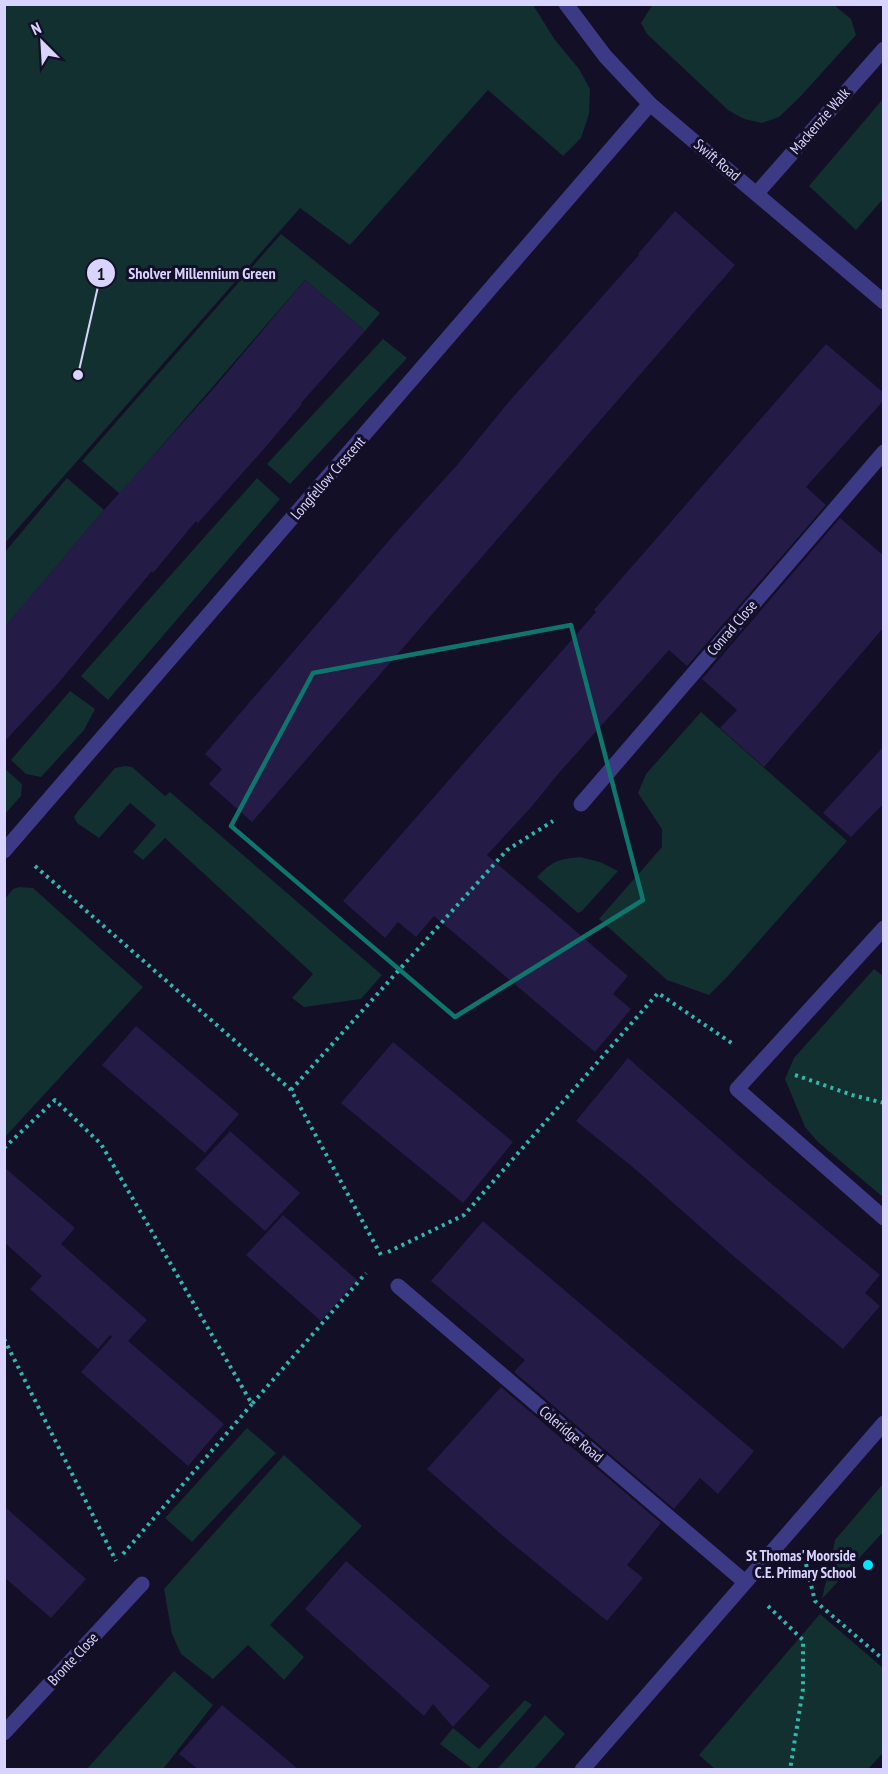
<svg xmlns="http://www.w3.org/2000/svg" width="888" height="1774" viewBox="0 0 888 1774" font-family="'PT Sans Narrow',sans-serif">
	<style>
		.green { fill: #12302f }
		.building { fill: #241b47 }
		.lines { fill: none; stroke-linecap: round; stroke-linejoin: round }
		.path { stroke: #2fb8b0; stroke-width: 4; stroke-dasharray: 3 4.5; stroke-linecap: butt }
		.street { stroke: #3d3a85; stroke-width: 15 }
		.marked { fill: none; stroke: #0f766e; stroke-width: 4.5; stroke-linejoin: round }
		.poi-dot { fill: #00e5ff; stroke: #130f26; stroke-width: 2 }
		.labels { text-anchor: middle; stroke-width: 6; stroke-linejoin: round; paint-order: stroke }
		.street-label { font-size: 15px; fill: #d9d4ff; stroke: #130f26 }
		.poi-label { font-size: 15px; font-weight: bold; fill: #d9d4ff; stroke: #130f26; text-anchor: end }
		.leader { fill: none; stroke: #d9d4ff; stroke-width: 2 }
		.callout-dot { fill: #d9d4ff; stroke: #130f26; stroke-width: 2 }
		.mark-label { font-size: 18px; text-anchor: middle; font-weight: bold; fill: #111 }
		.callout-label { font-size: 16px; text-anchor: middle; font-weight: bold; fill: #d9d4ff; stroke: #130f26; stroke-width: 6; stroke-linejoin: round; paint-order: stroke }
	</style>
	<rect width="100%" height="100%" fill="#130f26"/>
	<g class="green">
		<polygon points="5,4 533,5 555,40 579,69 590,89 589,114 581,138 563,156 488,90 350,245 300,208 5,543"/>
		<polygon points="653,4 834,5 851,19 856,35 800,97 779,117 762,123 744,119 728,110 647,34 641,23"/>
		<polygon points="883,99 883,199 856,230 809,186"/>
		<polygon points="281,234 380,313 365,331 305,280 120,494 82,461"/>
		<polygon points="383,339 407,358 290,484 267,464"/>
		<polygon points="67,478 104,510 5,627 5,552"/>
		<polygon points="257,478 280,499 108,700 81,676"/>
		<polygon points="70,691 95,709 84,730 41,777 26,774 11,760"/>
		<polygon points="701,712 847,841 728,976 709,995 667,980 599,919 662,847 662,829 638,793 646,774"/>
		<polygon points="125,766 132,767 165,796 170,792 382,975 361,999 304,1007 292,998 313,974 165,838 143,860 133,852 156,825 130,803 99,838 77,823 74,817 78,811 115,768"/>
		<polygon points="5,769 22,784 21,796 5,814"/>
		<path d="M580,857l20,5 18,9 -36,40 -4,2 -41,-36c15,-16 22,-18 43,-20z"/>
		<polygon points="19,887 33,888 143,987 5,1137 5,899 13,889"/>
		<polygon points="874,969 884,977 883,1197 818,1142 805,1127 785,1079 794,1058"/>
		<polygon points="247,1428 276,1453 192,1542 165,1518"/>
		<polygon points="284,1455 362,1526 270,1625 304,1657 284,1680 248,1645 213,1679 181,1654 172,1634 164,1589"/>
		<polygon points="883,1484 883,1532 822,1599 825,1585 832,1568 832,1555 835,1540"/>
		<polygon points="820,1614 883,1668 883,1753 868,1769 715,1769 699,1755"/>
		<polygon points="174,1671 213,1705 163,1769 87,1769"/>
		<polygon points="525,1700 532,1705 476,1769 473,1769 440,1744 453,1728 479,1749"/>
		<polygon points="545,1715 565,1734 534,1769 497,1769"/>
	</g>
	<g class="building">
		<polygon points="675,211 735,265 252,822 209,784 222,769 205,754 399,529 458,464 507,404 639,255 638,254"/>
		<polygon points="305,280 365,331 301,403 302,404 263,450 198,523 196,521 153,573 152,571 55,687 4,742 4,627 104,510 214,388"/>
		<polygon points="826,344 884,393 884,400 806,487 826,505 687,666 669,650 558,774 533,805 487,855 628,976 613,994 631,1009 595,1052 434,916 416,937 398,922 385,938 343,901 596,612 594,610"/>
		<polygon points="840,518 884,556 884,627 764,767 720,728 737,710 702,679"/>
		<polygon points="884,746 884,803 851,837 823,813"/>
		<polygon points="136,1026 239,1114 205,1153 102,1065"/>
		<polygon points="393,1042 513,1142 463,1203 341,1103"/>
		<polygon points="628,1058 747,1163 880,1275 865,1293 880,1306 843,1349 731,1254 635,1169 576,1121"/>
		<polygon points="230,1131 300,1193 265,1231 195,1169"/>
		<polygon points="4,1167 75,1228 61,1244 147,1320 128,1341 224,1424 188,1466 81,1372 112,1337 110,1335 98,1349 30,1289 42,1276 4,1242"/>
		<polygon points="283,1215 357,1280 321,1321 246,1255"/>
		<polygon points="483,1221 754,1451 718,1494 700,1478 674,1509 514,1372 525,1360 431,1281"/>
		<polygon points="501,1387 661,1523 627,1565 643,1578 607,1621 502,1535 427,1469"/>
		<polygon points="4,1506 86,1579 51,1618 4,1577"/>
		<polygon points="346,1561 490,1686 453,1727 433,1704 424,1716 305,1609"/>
		<polygon points="222,1705 258,1735 299,1770 199,1770 179,1754"/>
	</g>
	<g class="lines">
		<g class="path">
			<polyline points="35,866 291,1090 382,1257"/>
			<polyline points="795,1075 852,1095 884,1103"/>
			<polyline points="291,1090 507,850 553,821"/>
			<polyline points="4,1148 55,1100 101,1144 252,1404 366,1273"/>
			<polyline points="388,1252 464,1215 658,993 733,1044"/>
			<polyline points="4,1339 116,1561"/>
			<polyline points="123,1554 252,1404"/>
			<polyline points="806,1564 815,1601 884,1660"/>
			<polyline points="768,1606 803,1640 803,1689 790,1770"/>
		</g>
		<g class="street">
			<polyline points="566,4 605,56 650,104 884,302"/>
			<polyline points="757,193 884,49"/>
			<polyline points="581,804 884,452"/>
			<polyline points="4,851 650,104"/>
			<polyline points="884,928 737,1089 884,1218"/>
			<polyline points="398,1286 745,1582"/>
			<polyline points="4,1733 142,1584"/>
			<polyline points="582,1770 884,1423"/>
		</g>
	</g>
	<path class="marked" d="M571,625l72,275 -188,117 -224,-191 82,-153z"/>
	<circle class="poi-dot" cx="868" cy="1565" r="6"/>
	<g class="labels">
		<g class="street-label">
			<text transform="translate(820 121) rotate(-49)" y="5">Mackenzie Walk</text>
			<text transform="translate(717 160) rotate(40)" y="5">Swift Road</text>
			<text transform="translate(328 478) rotate(-49)" y="5">Longfellow Crescent</text>
			<text transform="translate(732 628) rotate(-49)" y="5">Conrad Close</text>
			<text transform="translate(571 1434) rotate(40)" y="5">Coleridge Road</text>
			<text transform="translate(73 1659) rotate(-47)" y="5">Bronte Close</text>
		</g>
		<g class="poi-label">
			<text x="856" y="1561">St Thomas' Moorside<tspan x="856" dy="17">C.E. Primary School</tspan></text>
		</g>
	</g>
	<path class="leader" d="M78 375L101 273"/>
	<g class="callout-dot">
		<circle cx="78" cy="375" r="6"/>
		<circle cx="101" cy="273" r="15"/>
	</g>
	<g class="mark-label">
		<text x="101" y="280">1</text>
	</g>
	<g class="callout-label">
		<text x="202" y="279">Sholver Millennium Green</text>
	</g>
	<rect width="888" height="1774" fill="none" stroke="#d9d4ff" stroke-width="12"/>
	<g transform="translate(42 42) rotate(336)" stroke="#130f26" stroke-width="4.5" paint-order="stroke">
	<path d="M0-4.5L10 22L0 15L-10 22Z" fill="#d9d4ff"/>
	<text y="-9" font-size="16" font-weight="bold" text-anchor="middle" fill="#d9d4ff">N</text>
	</g>
</svg>
